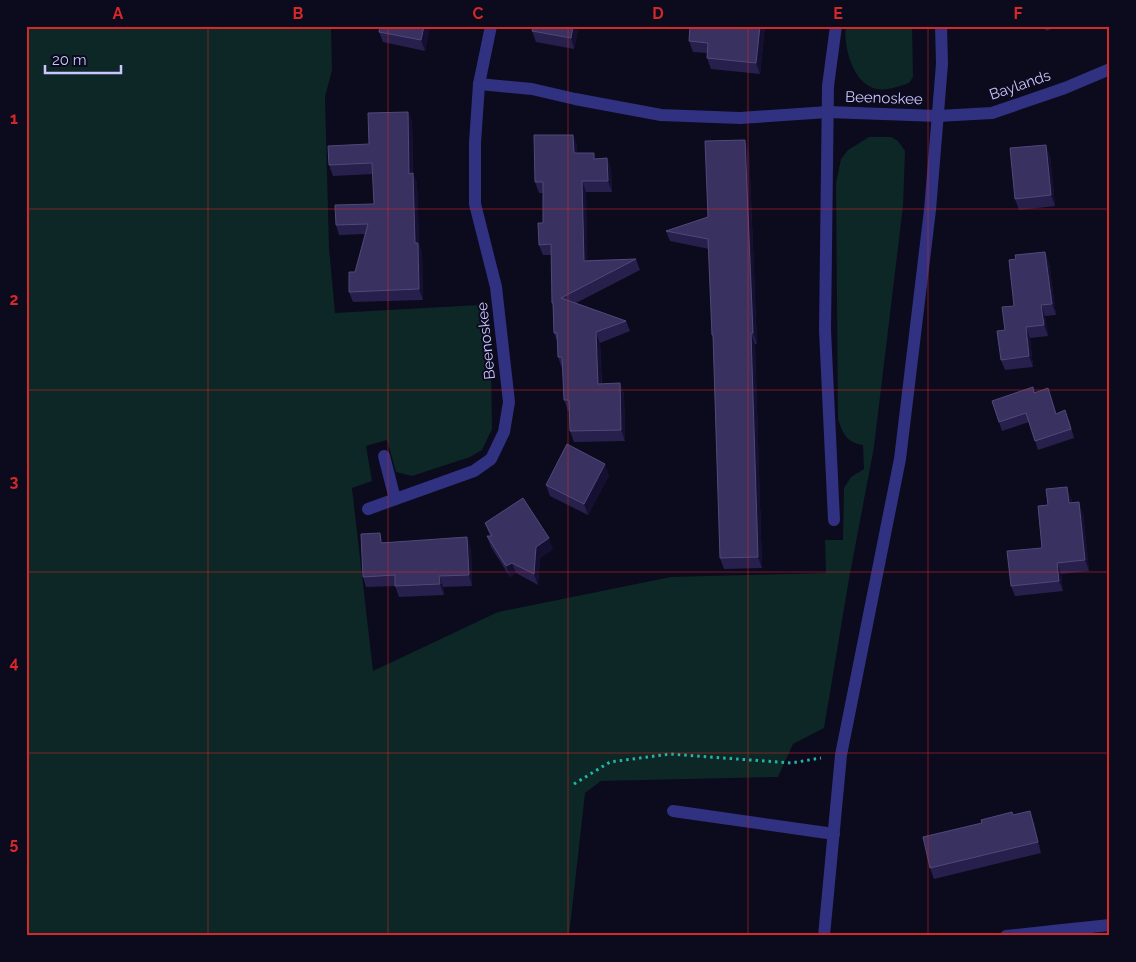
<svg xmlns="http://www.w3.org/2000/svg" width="1136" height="962" viewBox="0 0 1136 962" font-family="Raleway,sans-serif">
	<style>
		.green { fill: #0c2725 }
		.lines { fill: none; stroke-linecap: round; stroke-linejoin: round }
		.path { stroke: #22b6a6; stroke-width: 3; stroke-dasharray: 2.5 4; stroke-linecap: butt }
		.minor { stroke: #303180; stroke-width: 12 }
		.wall { fill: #27204d }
		.shaded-wall { fill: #151032 }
		.building { fill: #393260; stroke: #504979 }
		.grid { fill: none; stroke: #d62828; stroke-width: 1; stroke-opacity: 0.55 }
		.labels { text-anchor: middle; stroke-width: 4; stroke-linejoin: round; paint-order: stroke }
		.street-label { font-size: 15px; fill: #cac6ff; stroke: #0c0a1d }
		.neatline { fill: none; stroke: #d62828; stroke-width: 2 }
		.grid-label { font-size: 16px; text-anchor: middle; font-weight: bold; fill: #d62828 }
	</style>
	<rect width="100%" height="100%" fill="#0c0a1d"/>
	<g class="green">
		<path d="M26,26h305l1,44 -7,27 4,151 6,65 144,-8 12,59 1,65 -10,21 -12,7 -58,19 -16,-4 -9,-32 -21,6 6,35 -20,7 21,183 125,-59 173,-35 155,-4 -1,-33h18l1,-52 7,-11 13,-8 -1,-24c-17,-3 -20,-11 -25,-26l-2,-236 5,-24 7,-9 21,-13h22l7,4 7,10 -2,55 -29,241 -25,132 -25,149 -31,16 -15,33 -177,4 -16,12 -16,143h-543z"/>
		<path d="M846,26h66l1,51 -4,6c-12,4 -24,9 -36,5 -21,-7 -30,-43 -27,-62z"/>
	</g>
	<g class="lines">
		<polyline class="path" points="574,784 610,762 670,754 791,763 821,758"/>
		<g class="minor">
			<polyline points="479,84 532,89 575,99 661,115 740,118 828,112 938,116 992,113 1065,88 1110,69"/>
			<polyline points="384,456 395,499"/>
			<polyline points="368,509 474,471 491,459 504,432 509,402 496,287 475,204 475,143 479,84 491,26"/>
			<polyline points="834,520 825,330 828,86 836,26"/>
			<polyline points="673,811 834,834"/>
			<polyline points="1062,930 1110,925"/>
			<polyline points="824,936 841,755 900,459 930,210 942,64 941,26"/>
			<polyline points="1006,936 1062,930 1063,936"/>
		</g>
	</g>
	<g class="wall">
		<polygon points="380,26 430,26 425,51 383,42 379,32"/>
		<polygon points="579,26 574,49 536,42 532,31"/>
		<polygon points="690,26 765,26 760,74 711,69 707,58 707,53 693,52 689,41"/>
		<polygon points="1044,26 1059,26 1046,31"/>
		<polygon points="408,112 412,122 413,173 417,184 419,245 422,253 423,300 353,302 349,292 355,272 365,234 339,235 336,225 374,204 373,174 333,176 329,165 369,144"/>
		<polygon points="573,135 577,146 577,153 596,159 607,158 611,169 612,192 586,192 587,260 636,259 640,270 576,303 626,321 630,331 600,343 602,384 620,383 624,394 625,441 574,442 570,431 570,411 568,411 564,400 563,368 562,368 558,357 558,344 554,333 553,307 552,303 551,255 543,255 539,245 543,223 543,193 539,193 535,182"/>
		<polygon points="749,150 757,344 755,344 762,568 724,569 720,558 713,338 712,335 709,249 670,241 666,231 708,217"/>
		<polygon points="1050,156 1055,206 1019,210 1015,199"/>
		<polygon points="1049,262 1056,315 1045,316 1048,336 1030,338 1033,367 1005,370 1001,360 1005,330"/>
		<polygon points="1033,387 1035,392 1051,397 1056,414 1069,420 1074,438 1038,450 1029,422 1002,431 999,422"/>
		<polygon points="609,475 588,515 550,496 546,485"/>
		<polygon points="1071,498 1072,503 1083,513 1089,571 1061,574 1063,591 1015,596 1011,586 1042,548 1048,505"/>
		<polygon points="485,523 553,549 540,558 538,585 516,573 510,577 491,547 487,536 490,536"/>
		<polygon points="384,542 471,547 472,586 443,587 444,595 399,597 395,586 366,587 363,577"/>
		<polygon points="1013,815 1034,822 1041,853 934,879 930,868"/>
	</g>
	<g class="shaded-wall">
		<polygon points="424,26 430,26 425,51 421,40"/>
		<polygon points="573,26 579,26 574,49 571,38"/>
		<polygon points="760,26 765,26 760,74 756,63"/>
		<polygon points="408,112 412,122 413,184 409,174"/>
		<polygon points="573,135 577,146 578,164 574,153"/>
		<polygon points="745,140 749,150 757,344 753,333"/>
		<polygon points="1046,145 1050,156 1055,206 1051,195"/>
		<polygon points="607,158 611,169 612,192 608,181"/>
		<polygon points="413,173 417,184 419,245 422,253 423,300 419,289 415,243"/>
		<polygon points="582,181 586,192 588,271 584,261"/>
		<polygon points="1045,252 1049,262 1056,315 1052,304"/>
		<polygon points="1041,305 1045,316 1048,336 1044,325"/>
		<polygon points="1026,327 1030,338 1033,367 1029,356"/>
		<polygon points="596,332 600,343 602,394 598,384"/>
		<polygon points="751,333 755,344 762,568 758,557"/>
		<polygon points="620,383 624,394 625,441 621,430"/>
		<polygon points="605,464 609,475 588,515 584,504"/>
		<polygon points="1067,487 1071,498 1073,514 1069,503"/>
		<polygon points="1079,502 1083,513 1089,571 1085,560"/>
		<polygon points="380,533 384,544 381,543"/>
		<polygon points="467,537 471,547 472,586 469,575"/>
		<polygon points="549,538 553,549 540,558 538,585 534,574 536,547"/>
		<polygon points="512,563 516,573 510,577 506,566"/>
		<polygon points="1057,563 1061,574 1063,591 1059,581"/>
		<polygon points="439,576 443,587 444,595 440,584"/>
		<polygon points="1030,811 1034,822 1041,853 1038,842"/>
	</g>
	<g class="building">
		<polygon points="380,26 424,26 421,40 379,32"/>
		<polygon points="533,26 573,26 571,38 532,31"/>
		<polygon points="690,26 760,26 756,63 707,58 708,43 689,41"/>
		<polygon points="408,112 409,174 413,173 415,243 418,243 419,289 349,292 349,272 355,272 368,224 336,225 335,205 374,204 372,163 329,165 328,146 369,144 368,113"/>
		<polygon points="534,135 573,135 574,153 594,153 594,159 607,158 608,181 582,181 584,261 636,259 561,298 626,321 596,332 598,384 620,383 621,430 570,431 569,400 564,400 562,357 558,357 557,333 554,333 553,303 552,303 551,244 539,245 538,223 543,223 543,182 535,182"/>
		<polygon points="745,140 753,333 751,333 758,557 720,558 713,335 712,335 708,239 666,231 708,217 705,141"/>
		<polygon points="1046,145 1051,195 1015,199 1010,148"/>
		<polygon points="1045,252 1052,304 1041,305 1044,325 1026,327 1029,356 1001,360 997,331 1005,330 1002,307 1014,306 1009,260 1016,259 1015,255"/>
		<polygon points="1033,387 1034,393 1048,388 1056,414 1065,410 1071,429 1035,441 1026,413 999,422 992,401"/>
		<polygon points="567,444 605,464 584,504 546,485"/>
		<polygon points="1067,487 1069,503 1079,502 1085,560 1057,563 1059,581 1011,586 1007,551 1042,548 1038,506 1048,505 1046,489"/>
		<polygon points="523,498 549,538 536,547 534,574 512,563 506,566 487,536 492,536 485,523"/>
		<polygon points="380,533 381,543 467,537 469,575 439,576 440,584 395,586 395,575 363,577 361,534"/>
		<polygon points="1110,771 1110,789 1108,775"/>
		<polygon points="1030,811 1038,842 930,868 923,837 982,823 981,820 1012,812 1013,815"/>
	</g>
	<path class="grid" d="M208,26v910M388,26v910M568,26v910M748,26v910M928,26v910M26,209h1084M26,390h1084M26,572h1084M26,753h1084"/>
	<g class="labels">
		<g class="street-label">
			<text transform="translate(1020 85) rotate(-19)" y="5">Baylands</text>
			<text transform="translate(884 98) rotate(2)" y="5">Beenoskee</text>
			<text transform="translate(486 341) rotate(-96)" y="5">Beenoskee</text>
		</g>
	</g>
	<rect width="1136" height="962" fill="none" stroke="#0c0a1d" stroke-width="55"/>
	<path d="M45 65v8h76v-8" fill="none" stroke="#cac6ff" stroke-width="2.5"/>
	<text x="52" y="65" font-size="15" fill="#cac6ff" stroke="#0c0a1d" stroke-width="4" paint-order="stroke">20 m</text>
	<rect x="28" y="28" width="1080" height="906" class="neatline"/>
	<g class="grid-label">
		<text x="118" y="19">A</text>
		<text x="298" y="19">B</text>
		<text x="478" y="19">C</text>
		<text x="658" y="19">D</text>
		<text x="838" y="19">E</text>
		<text x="1018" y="19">F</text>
		<text x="14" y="124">1</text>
		<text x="14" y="305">2</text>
		<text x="14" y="487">3</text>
		<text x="14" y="668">4</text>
		<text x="14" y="849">5</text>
	</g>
</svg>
